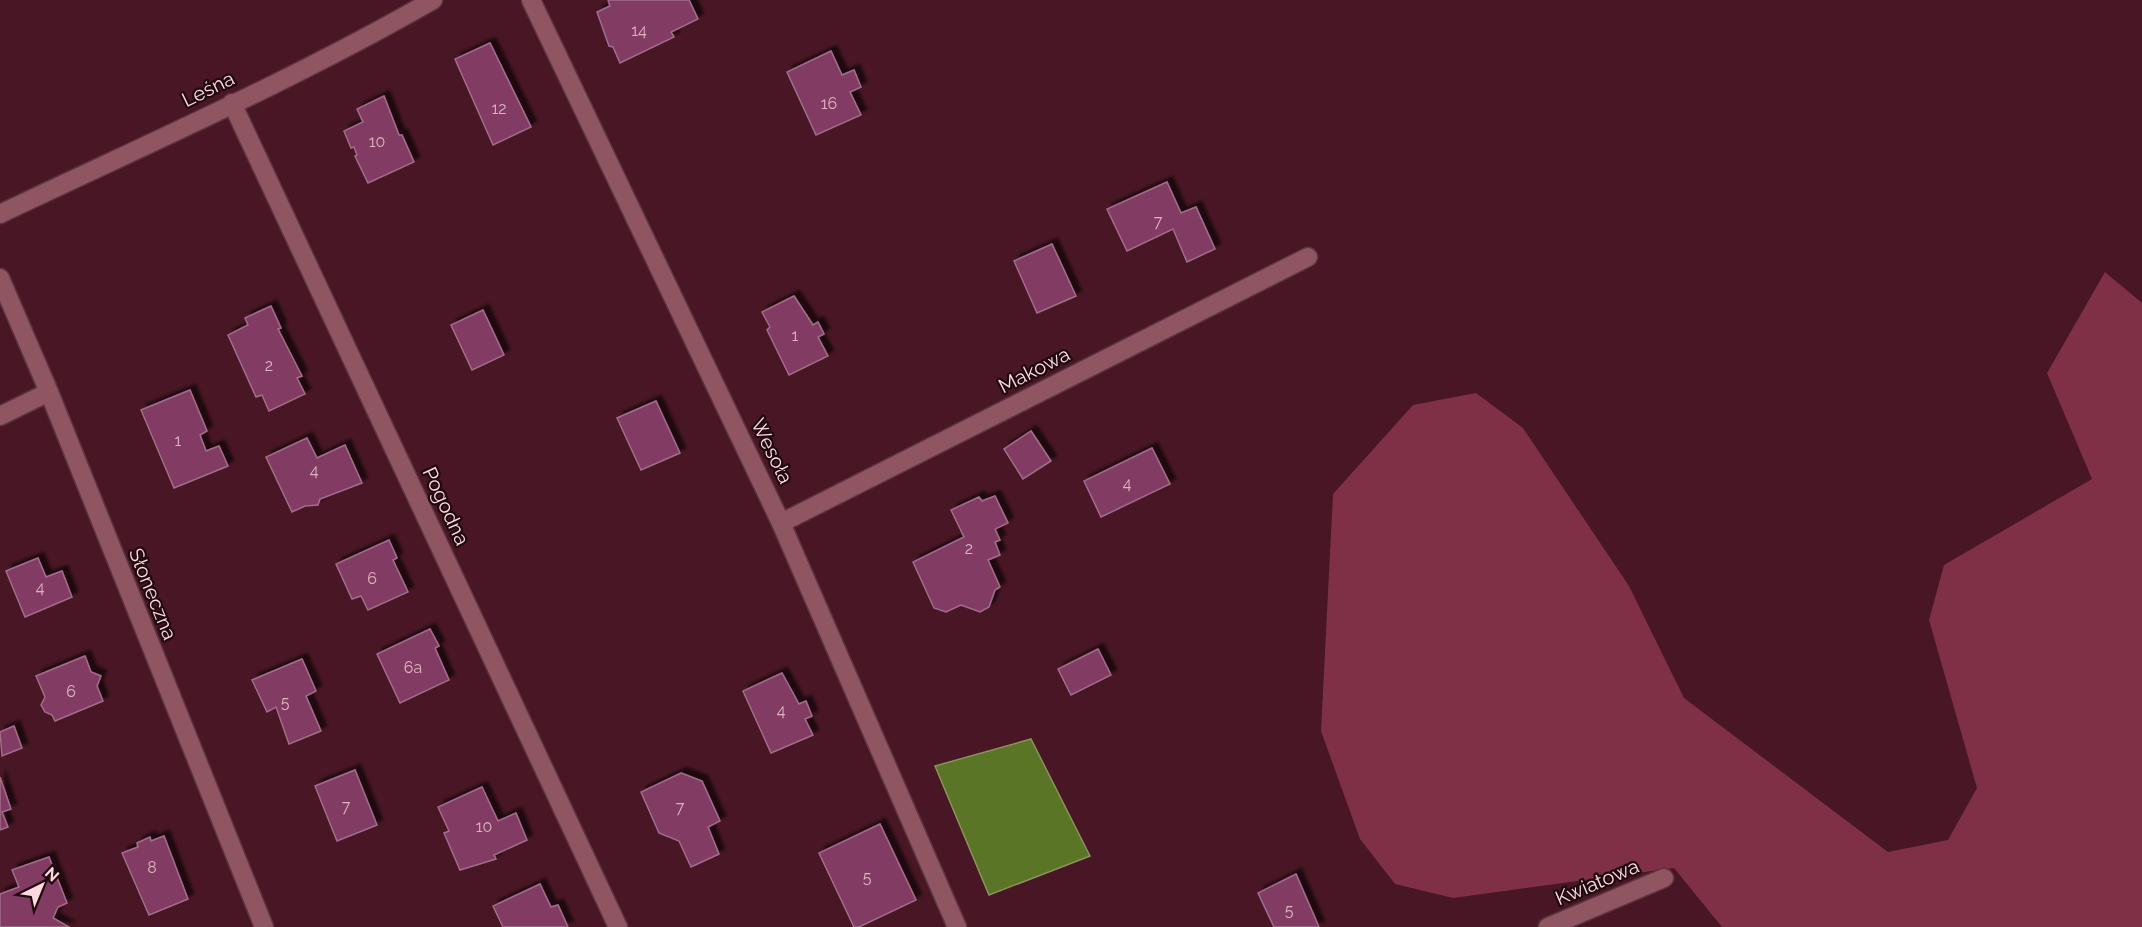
<svg xmlns="http://www.w3.org/2000/svg" width="2142" height="927" viewBox="0 0 2142 927" font-family="Raleway,sans-serif">
	<style>
		.forest { fill: #7f3046 }
		.water { fill: #5a7525; stroke: #8b935d; stroke-width: 1.5 }
		.building { fill: #823a64; stroke: #a26d89; stroke-width: 1.5; filter: url(#shadow) }
		.lines { fill: none; stroke-linecap: round; stroke-linejoin: round }
		.street-casing { stroke: #5d343f; stroke-width: 21 }
		.street { stroke: #8f5662; stroke-width: 18 }
		.labels { text-anchor: middle; stroke-width: 4.5; stroke-linejoin: round; paint-order: stroke }
		.number-label { font-size: 16px; fill: #deb2c0 }
		.street-label { font-size: 20px; fill: #fcdadf; stroke: #200a10 }
	</style>
	<defs>
		<filter id="shadow"><feDropShadow dx="5.5" dy="-5.5" stdDeviation="1.5" flood-color="#0009"/></filter>
	</defs>
	<rect width="100%" height="100%" fill="#481624"/>
	<polygon class="forest" points="2105,272 2142,303 2142,927 1722,927 1674,868 1453,898 1395,884 1360,839 1321,731 1333,494 1413,405 1476,393 1523,428 1629,586 1684,698 1888,852 1948,840 1977,788 1929,620 1944,565 2092,479 2047,373"/>
	<polygon class="water" points="1031,739 1090,856 989,895 935,766"/>
	<g class="building">
		<polygon points="608,0 689,0 698,19 671,32 674,37 620,63 613,47 609,46 597,12 610,6"/>
		<polygon points="490,43 531,127 493,145 455,59"/>
		<polygon points="831,51 842,75 854,70 861,87 850,92 861,115 816,135 787,72"/>
		<polygon points="384,96 399,135 402,135 414,162 368,183 355,156 357,155 354,147 351,148 344,131 363,122 357,109"/>
		<polygon points="1167,182 1181,213 1196,207 1215,249 1187,262 1173,229 1127,251 1107,209"/>
		<polygon points="1052,244 1076,296 1037,313 1014,261"/>
		<polygon points="794,296 813,325 818,322 824,334 818,337 828,356 789,375 767,330 770,327 762,312"/>
		<polygon points="271,306 281,328 278,329 302,376 297,378 305,394 269,411 262,395 256,397 228,335 248,325 245,318"/>
		<polygon points="483,310 504,355 472,370 451,325"/>
		<polygon points="190,390 207,431 200,435 206,451 219,446 228,466 174,488 141,410"/>
		<polygon points="656,401 680,453 641,470 617,418"/>
		<polygon points="1031,431 1051,461 1023,479 1004,449"/>
		<polygon points="307,438 317,458 345,445 362,483 320,499 318,505 305,506 292,512 266,457"/>
		<polygon points="1152,448 1170,484 1101,517 1084,481"/>
		<polygon points="995,496 1008,523 995,529 1000,540 995,542 1000,555 988,560 1000,587 995,590 989,607 980,612 961,605 946,612 934,608 913,562 964,537 951,510 979,497 982,501"/>
		<polygon points="389,540 397,558 393,560 408,592 368,610 361,596 352,599 336,564"/>
		<polygon points="38,558 46,577 62,571 72,597 25,617 6,571"/>
		<polygon points="430,629 439,646 435,648 449,680 400,703 377,654"/>
		<polygon points="1098,649 1111,675 1071,695 1058,669"/>
		<polygon points="85,656 91,672 101,676 97,686 103,701 55,721 52,715 45,712 41,705 45,697 36,676"/>
		<polygon points="302,659 316,691 306,696 321,731 289,744 276,707 267,712 252,680"/>
		<polygon points="782,673 799,704 806,701 812,716 805,719 813,735 771,753 743,691"/>
		<polygon points="14,726 22,748 2,756 0,732"/>
		<polygon points="355,770 377,825 337,841 315,786"/>
		<polygon points="681,773 702,781 720,821 708,827 719,854 691,867 679,841 659,833 641,792"/>
		<polygon points="0,777 11,809 2,812 8,827 0,830"/>
		<polygon points="482,787 498,821 516,813 527,840 494,855 496,859 460,870 444,833 449,831 438,807"/>
		<polygon points="880,824 916,900 859,927 854,927 819,853"/>
		<polygon points="164,836 188,899 149,915 122,853 138,847 137,843 150,837 151,841"/>
		<polygon points="49,857 67,903 58,907 53,918 69,927 0,927 0,894 19,887 12,870"/>
		<polygon points="1296,874 1319,927 1274,927 1258,893"/>
		<polygon points="540,884 551,907 558,905 568,927 503,927 493,906"/>
	</g>
	<g class="lines">
		<defs>
			<g id="street">
				<polyline points="531,0 781,523 957,927"/>
				<polyline points="232,103 618,927"/>
				<path d="M0,214c145,-69 294,-134 433,-214"/>
				<polyline points="0,278 49,392 264,927"/>
				<polyline points="0,416 49,392"/>
				<polyline points="781,523 1308,257"/>
				<polyline points="1548,927 1664,878"/>
			</g>
		</defs>
		<use href="#street" class="street-casing"/>
		<use href="#street" class="street"/>
	</g>
	<g class="labels">
		<g class="number-label">
			<text x="639" y="36">14</text>
			<text x="829" y="109">16</text>
			<text x="499" y="114">12</text>
			<text x="377" y="147">10</text>
			<text x="1158" y="227">7</text>
			<text x="795" y="341">1</text>
			<text x="269" y="371">2</text>
			<text x="178" y="446">1</text>
			<text x="314" y="476">4</text>
			<text x="1127" y="489">4</text>
			<text x="969" y="554">2</text>
			<text x="372" y="584">6</text>
			<text x="40" y="593">4</text>
			<text x="413" y="673">6a</text>
			<text x="71" y="697">6</text>
			<text x="285" y="708">5</text>
			<text x="781" y="716">4</text>
			<text x="346" y="812">7</text>
			<text x="680" y="813">7</text>
			<text x="484" y="832">10</text>
			<text x="152" y="873">8</text>
			<text x="867" y="883">5</text>
			<text x="1289" y="916">5</text>
		</g>
		<g class="street-label">
			<text transform="translate(208 89) rotate(-26)" y="7">Leśna</text>
			<text transform="translate(1034 370) rotate(-27)" y="7">Makowa</text>
			<text transform="translate(772 451) rotate(64)" y="7">Wesoła</text>
			<text transform="translate(446 506) rotate(65)" y="7">Pogodna</text>
			<text transform="translate(153 594) rotate(68)" y="7">Słoneczna</text>
			<text transform="translate(1597 882) rotate(-23)" y="7">Kwiatowa</text>
		</g>
	</g>
	<g transform="translate(42 885) rotate(43)" stroke="#200a10" stroke-width="4.5" paint-order="stroke">
	<path d="M0-4.5L10 22L0 15L-10 22Z" fill="#fcdadf"/>
	<text y="-9" font-size="16" font-weight="bold" text-anchor="middle" fill="#fcdadf">N</text>
	</g>
</svg>
